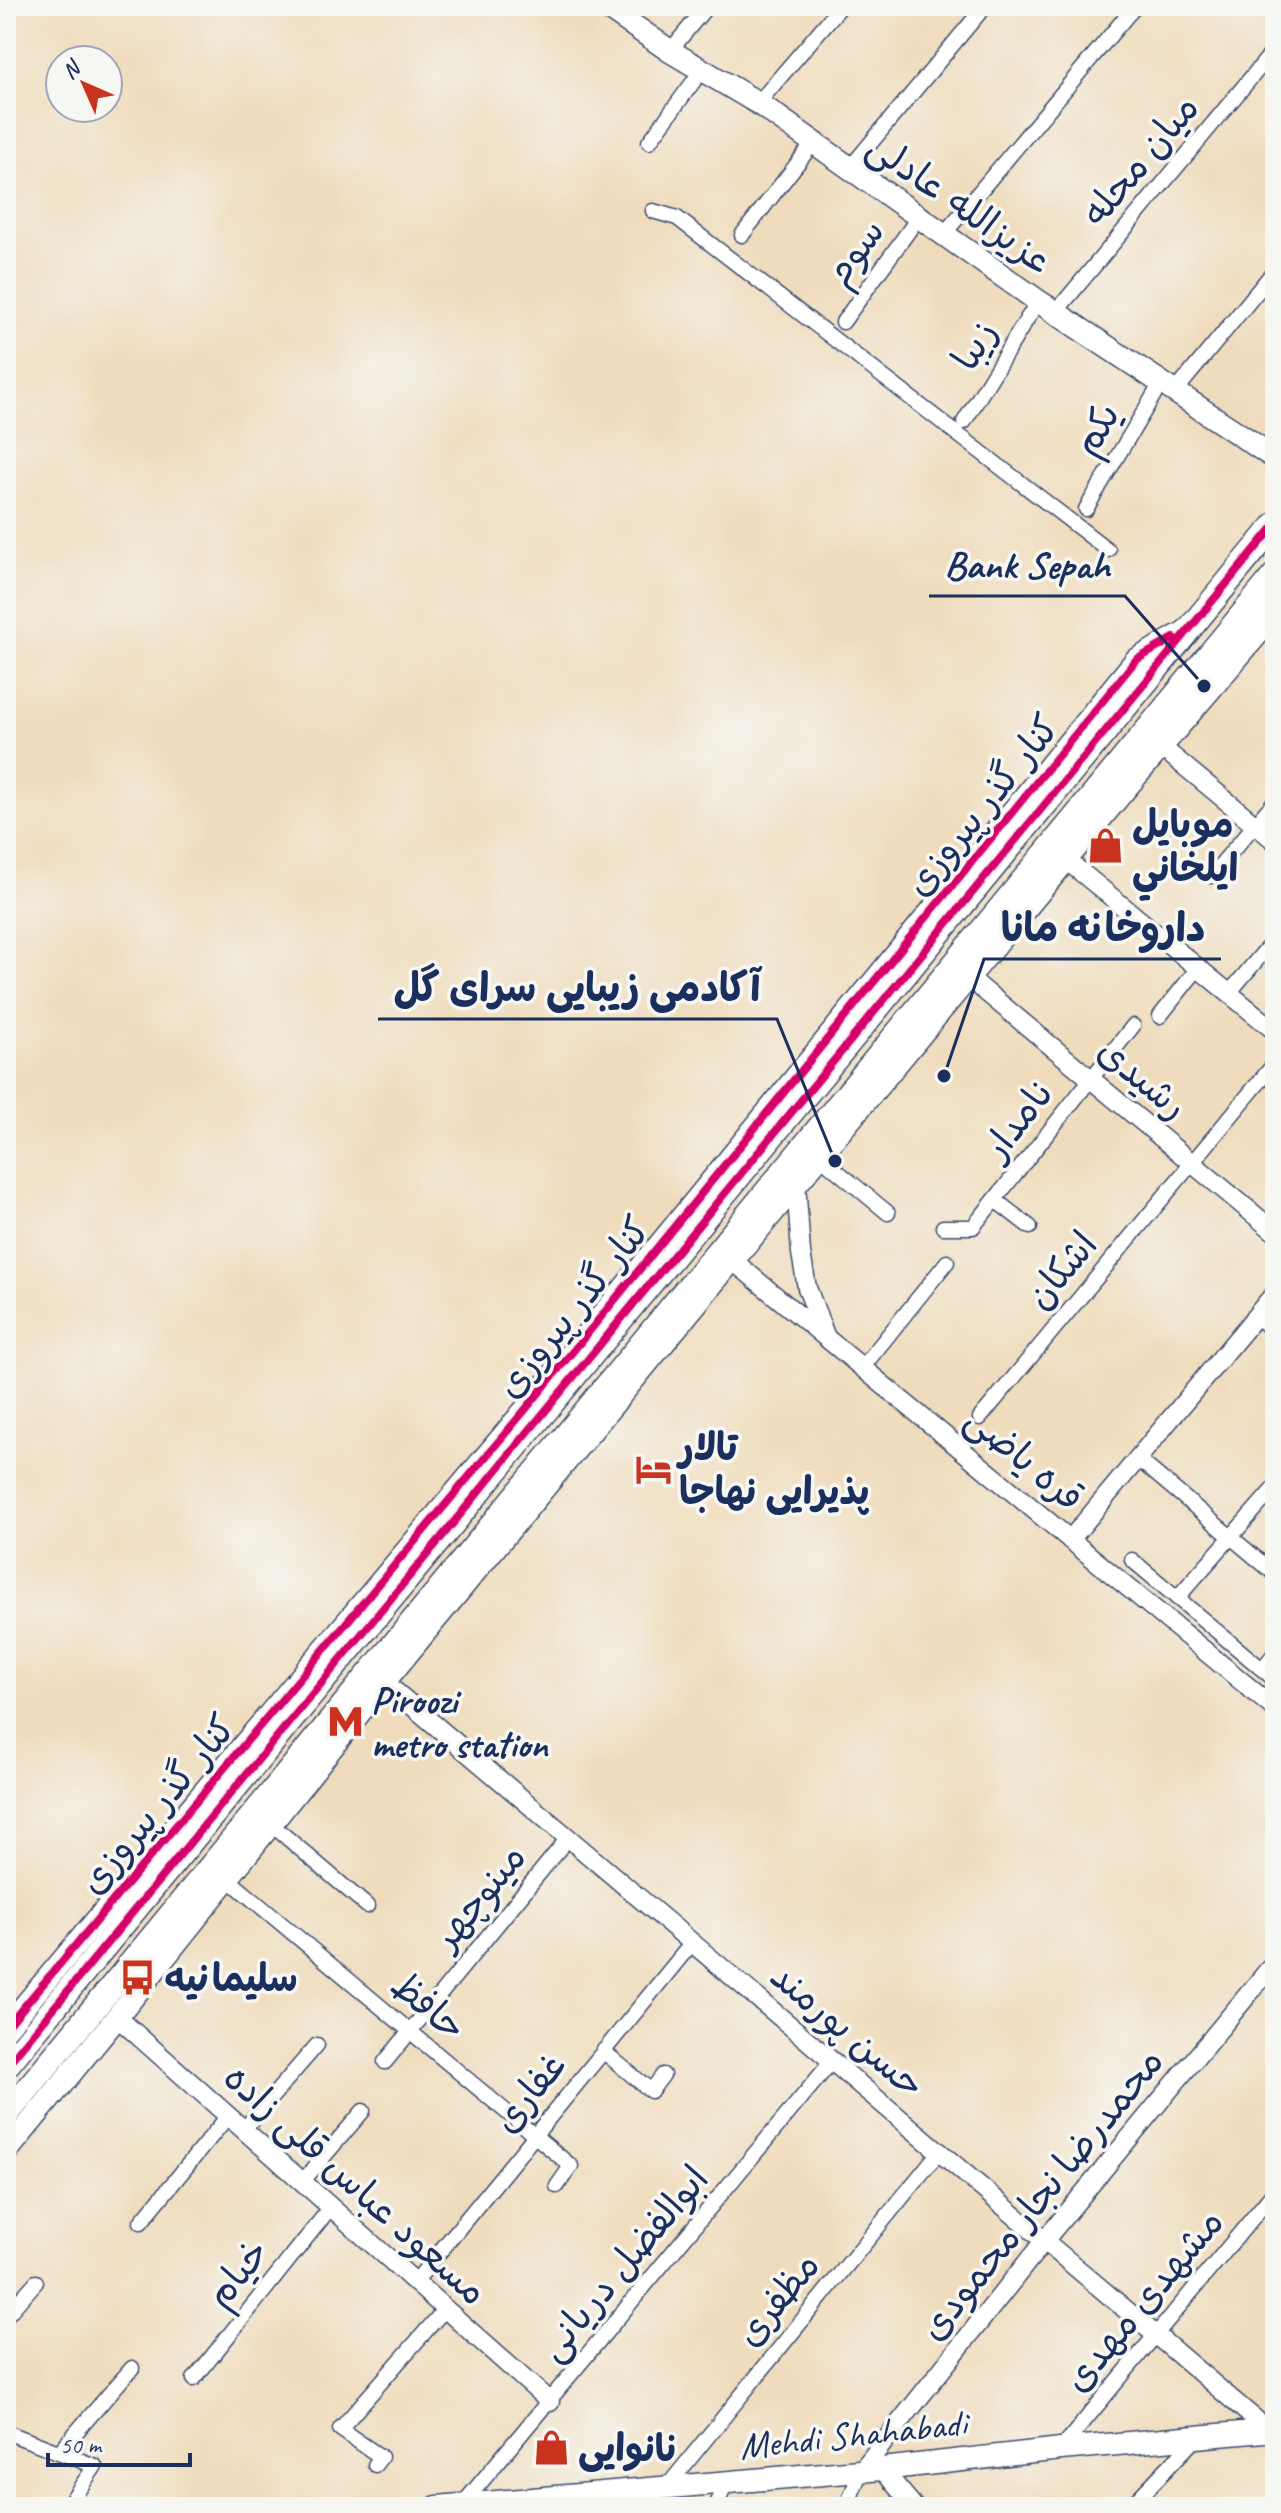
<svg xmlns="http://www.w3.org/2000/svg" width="1281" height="2513" viewBox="0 0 1281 2513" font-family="Caveat,'Playpen Sans Arabic',sans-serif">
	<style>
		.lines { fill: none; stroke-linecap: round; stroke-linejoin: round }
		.minor-casing { stroke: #3b496c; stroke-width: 17 }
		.tertiary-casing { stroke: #3b496c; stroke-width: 21 }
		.secondary-casing { stroke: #3b496c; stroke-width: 25 }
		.primary-casing { stroke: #3b496c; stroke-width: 27 }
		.minor { stroke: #fff; stroke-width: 14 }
		.tertiary { stroke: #fff; stroke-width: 18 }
		.secondary { stroke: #fff; stroke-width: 22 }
		.primary { stroke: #fff; stroke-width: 24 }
		.cycleway-casing { stroke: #f6f6f2; stroke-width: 13 }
		.cycleway { stroke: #d6006c; stroke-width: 8 }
		.labels { text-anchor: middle; stroke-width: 7; stroke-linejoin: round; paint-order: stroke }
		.street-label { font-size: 38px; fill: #1b2f5e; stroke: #f6f6f2 }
		.poi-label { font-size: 38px; font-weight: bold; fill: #1b2f5e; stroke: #f6f6f2; text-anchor: start }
		.leader { fill: none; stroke: #1b2f5e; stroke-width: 3 }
		.callout-dot { fill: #1b2f5e; stroke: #f6f6f2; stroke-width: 3 }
		.callout-label { font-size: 40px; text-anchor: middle; font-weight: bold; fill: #1b2f5e; stroke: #f6f6f2; stroke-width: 7; stroke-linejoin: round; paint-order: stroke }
	</style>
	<rect width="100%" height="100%" fill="#f6f6f2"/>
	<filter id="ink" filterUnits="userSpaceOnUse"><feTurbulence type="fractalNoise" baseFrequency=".0125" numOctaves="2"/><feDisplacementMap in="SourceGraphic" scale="16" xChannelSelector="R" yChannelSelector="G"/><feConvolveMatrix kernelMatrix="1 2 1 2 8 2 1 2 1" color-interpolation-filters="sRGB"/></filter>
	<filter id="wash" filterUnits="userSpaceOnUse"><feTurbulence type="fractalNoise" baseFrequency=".006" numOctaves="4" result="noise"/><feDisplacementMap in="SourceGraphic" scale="32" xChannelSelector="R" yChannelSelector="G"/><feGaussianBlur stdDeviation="1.8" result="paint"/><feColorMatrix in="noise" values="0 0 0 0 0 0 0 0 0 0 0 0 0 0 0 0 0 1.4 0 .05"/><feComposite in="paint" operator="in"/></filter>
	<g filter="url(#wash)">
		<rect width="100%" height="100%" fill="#efdcbc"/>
	</g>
	<g filter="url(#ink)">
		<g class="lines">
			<defs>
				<g id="minor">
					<polyline points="670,51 707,6"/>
					<polyline points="758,103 841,6"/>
					<polyline points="649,142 702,70"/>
					<polyline points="849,169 985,6"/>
					<polyline points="653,211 677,218 1108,550"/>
					<polyline points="944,234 1135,6"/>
					<polyline points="742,235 814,142"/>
					<polyline points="1055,313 1275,49"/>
					<polyline points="843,322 918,218"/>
					<polyline points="1175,392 1275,270"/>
					<polyline points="964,422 1038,301"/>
					<polyline points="1086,509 1161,383"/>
					<polyline points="1211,876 1275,801"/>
					<polyline points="1229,993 1267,948"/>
					<polyline points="1160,1016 1198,968"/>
					<polyline points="819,1156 888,1213"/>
					<polyline points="995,1200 1030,1227"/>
					<polyline points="943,1227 973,1227 1133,1026"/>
					<polyline points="1256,1316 1275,1332"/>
					<polyline points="862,1368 947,1262"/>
					<polyline points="980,1418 1275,1063"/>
					<polyline points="1138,1459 1275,1574"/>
					<polyline points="1132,1560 1275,1680"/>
					<polyline points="1177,1598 1275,1487"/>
					<polyline points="1262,1669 1275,1653"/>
					<polyline points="272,1825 367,1906"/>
					<polyline points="228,1879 571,2166 557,2186"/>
					<polyline points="603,2051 651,2091 663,2075"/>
					<polyline points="385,2062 568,1838"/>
					<polyline points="244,2129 317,2045"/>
					<polyline points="302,2182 363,2111"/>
					<polyline points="141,2222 228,2116"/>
					<polyline points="415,2282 692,1943"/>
					<polyline points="6,2316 36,2282"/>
					<polyline points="194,2379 331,2207"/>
					<polyline points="6,2432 95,2466 67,2507"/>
					<polyline points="1061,2449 1275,2191"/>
					<polyline points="59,2452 132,2368"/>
					<polyline points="375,2465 381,2457 340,2429 445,2309"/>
					<polyline points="666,2488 939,2152"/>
					<polyline points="462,2505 832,2061"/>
					<polyline points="716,2507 726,2483"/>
					<polyline points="846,2507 861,2471"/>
					<polyline points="1130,2507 1196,2438"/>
				</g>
				<g id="tertiary">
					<polyline points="1160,746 1275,841"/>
					<polyline points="1065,859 1275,1031"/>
					<polyline points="968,977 1275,1232"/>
					<polyline points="796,1183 801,1253 807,1288 825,1335"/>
					<polyline points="732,1260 1275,1709"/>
					<polyline points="1070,1540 1275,1293"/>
					<polyline points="384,1682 1268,2430"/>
					<polyline points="117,2017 550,2402"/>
					<polyline points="882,2469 914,2507"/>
					<polyline points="861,2471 1044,2241 1275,1962"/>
				</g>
				<g id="secondary">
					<polyline points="605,6 670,51 758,103 1038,301 1275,458"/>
					<polyline points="6,2028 525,1410 1136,660 1183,633"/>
					<polyline points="6,2152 117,2017 384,1682 732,1260 720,1250"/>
					<polyline points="437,2507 882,2469 1061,2449 1275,2430"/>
				</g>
				<g id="primary">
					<polyline points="732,1260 1122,791 1275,612"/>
					<polyline points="6,2066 1275,525"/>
					<polyline points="6,2115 1275,575"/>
				</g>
			</defs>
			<use href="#minor" class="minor-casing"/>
			<use href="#tertiary" class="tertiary-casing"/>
			<use href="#secondary" class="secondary-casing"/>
			<use href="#primary" class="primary-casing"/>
			<use href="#minor" class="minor"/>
			<use href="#tertiary" class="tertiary"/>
			<use href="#secondary" class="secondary"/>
			<use href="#primary" class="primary"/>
			<defs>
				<g id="cycleway">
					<polyline points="6,2028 525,1410 1136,660 1174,638"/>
					<polyline points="6,2066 1275,525"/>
				</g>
			</defs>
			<use href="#cycleway" class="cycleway-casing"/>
			<use href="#cycleway" class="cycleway"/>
		</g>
	</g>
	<defs>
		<symbol id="shop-bare" viewBox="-9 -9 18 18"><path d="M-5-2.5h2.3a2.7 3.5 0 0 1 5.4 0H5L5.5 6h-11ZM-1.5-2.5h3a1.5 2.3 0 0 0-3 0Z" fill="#c8321e" stroke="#f6f6f2" stroke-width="2.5" paint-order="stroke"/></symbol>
		<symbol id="hotel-bare" viewBox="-9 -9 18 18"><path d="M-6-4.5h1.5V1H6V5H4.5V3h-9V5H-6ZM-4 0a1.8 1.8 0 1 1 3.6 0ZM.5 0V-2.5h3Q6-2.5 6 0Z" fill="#c8321e" stroke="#f6f6f2" stroke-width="2.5" paint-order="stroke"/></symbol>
		<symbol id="metro-bare" viewBox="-9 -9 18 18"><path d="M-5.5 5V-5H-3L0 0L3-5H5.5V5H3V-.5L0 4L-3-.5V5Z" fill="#c8321e" stroke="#f6f6f2" stroke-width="2.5" paint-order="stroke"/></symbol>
		<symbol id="bus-bare" viewBox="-9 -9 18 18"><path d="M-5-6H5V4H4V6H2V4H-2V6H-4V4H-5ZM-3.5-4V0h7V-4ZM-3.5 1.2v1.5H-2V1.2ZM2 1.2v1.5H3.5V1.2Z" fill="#c8321e" stroke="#f6f6f2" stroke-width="2.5" paint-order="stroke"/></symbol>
	</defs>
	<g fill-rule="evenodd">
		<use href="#shop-bare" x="1080" y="820" width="51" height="51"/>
		<use href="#hotel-bare" x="628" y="1444" width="51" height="51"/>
		<use href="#metro-bare" x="320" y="1696" width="51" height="51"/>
		<use href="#bus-bare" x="112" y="1952" width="51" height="51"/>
		<use href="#shop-bare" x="526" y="2422" width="51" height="51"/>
	</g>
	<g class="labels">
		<g class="street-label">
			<text transform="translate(1140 160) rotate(-50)" y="13">میان محله</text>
			<text transform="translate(960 203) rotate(35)" y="13">عزیزالله عادلی</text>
			<text transform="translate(854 252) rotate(-54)" y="13">سوم</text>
			<text transform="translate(974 345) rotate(-59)" y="13">زیبا</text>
			<text transform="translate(1096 429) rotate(-59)" y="13">یکم</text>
			<text transform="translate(982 805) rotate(-51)" y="13">کنار گذر پیروزی</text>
			<text transform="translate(1143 1078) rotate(40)" y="13">رشیدی</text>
			<text transform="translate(1018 1119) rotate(-52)" y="13">نامدار</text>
			<text transform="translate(1061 1270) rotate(-50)" y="13">اشکان</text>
			<text transform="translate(573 1307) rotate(-51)" y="13">کنار گذر پیروزی</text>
			<text transform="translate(1025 1458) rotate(40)" y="13">قره یاضی</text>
			<text transform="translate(157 1804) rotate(-50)" y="13">کنار گذر پیروزی</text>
			<text transform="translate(479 1896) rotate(-51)" y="13">مینوچهر</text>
			<text transform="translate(429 2006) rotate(40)" y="13">حافظ</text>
			<text transform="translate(848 2030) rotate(40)" y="13">حسن پورمند</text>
			<text transform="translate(529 2092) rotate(-51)" y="13">غفاری</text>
			<text transform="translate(356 2184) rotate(42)" y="13">مسعود عباس قلی زاده</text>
			<text transform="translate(1041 2194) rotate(-51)" y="13">محمدرضا نجار محمودی</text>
			<text transform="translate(623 2263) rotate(-50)" y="13">ابوالفضل دریانی</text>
			<text transform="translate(237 2273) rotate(-51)" y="13">خیام</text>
			<text transform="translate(777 2299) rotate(-51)" y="13">مظفری</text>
			<text transform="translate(1143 2300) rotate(-50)" y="13">مشهدی مهدی</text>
			<text transform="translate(853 2434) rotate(-6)" y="13">Mehdi Shahabadi</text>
		</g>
		<g class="poi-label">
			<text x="1132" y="837">موبايل<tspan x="1132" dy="44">ايلخاني</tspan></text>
			<text x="679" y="1460">تالار<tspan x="679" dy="44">پذیرایی نهاجا</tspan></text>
			<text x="371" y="1713">Piroozi<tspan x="371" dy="44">metro station</tspan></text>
			<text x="164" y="1991">سلیمانیه</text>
			<text x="578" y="2461">نانوایی</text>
		</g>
	</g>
	<path class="leader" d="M1204 686L1125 596H929M944 1076L984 959H1221M835 1161L777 1019H378"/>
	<g class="callout-dot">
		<circle cx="1204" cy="686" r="8"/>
		<circle cx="944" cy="1076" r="8"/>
		<circle cx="835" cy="1161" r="8"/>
	</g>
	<g class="callout-label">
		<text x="1027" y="578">Bank Sepah</text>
		<text x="1103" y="941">داروخانه مانا</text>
		<text x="577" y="1001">آکادمی زیبایی سرای گل</text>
	</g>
	<rect width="1281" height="2513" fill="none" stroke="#f6f6f2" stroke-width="32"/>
	<g transform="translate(84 84) rotate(315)"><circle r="38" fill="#f6f6f2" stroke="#9ea6b7" stroke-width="2"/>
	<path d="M0-6L14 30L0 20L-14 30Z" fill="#c8321e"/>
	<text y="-12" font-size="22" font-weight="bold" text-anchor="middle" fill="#1b2f5e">N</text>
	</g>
	<path d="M48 2453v12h142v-12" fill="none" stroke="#1b2f5e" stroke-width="4"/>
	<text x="60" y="2453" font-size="24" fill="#1b2f5e" stroke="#f6f6f2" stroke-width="6" paint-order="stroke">50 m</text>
</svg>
